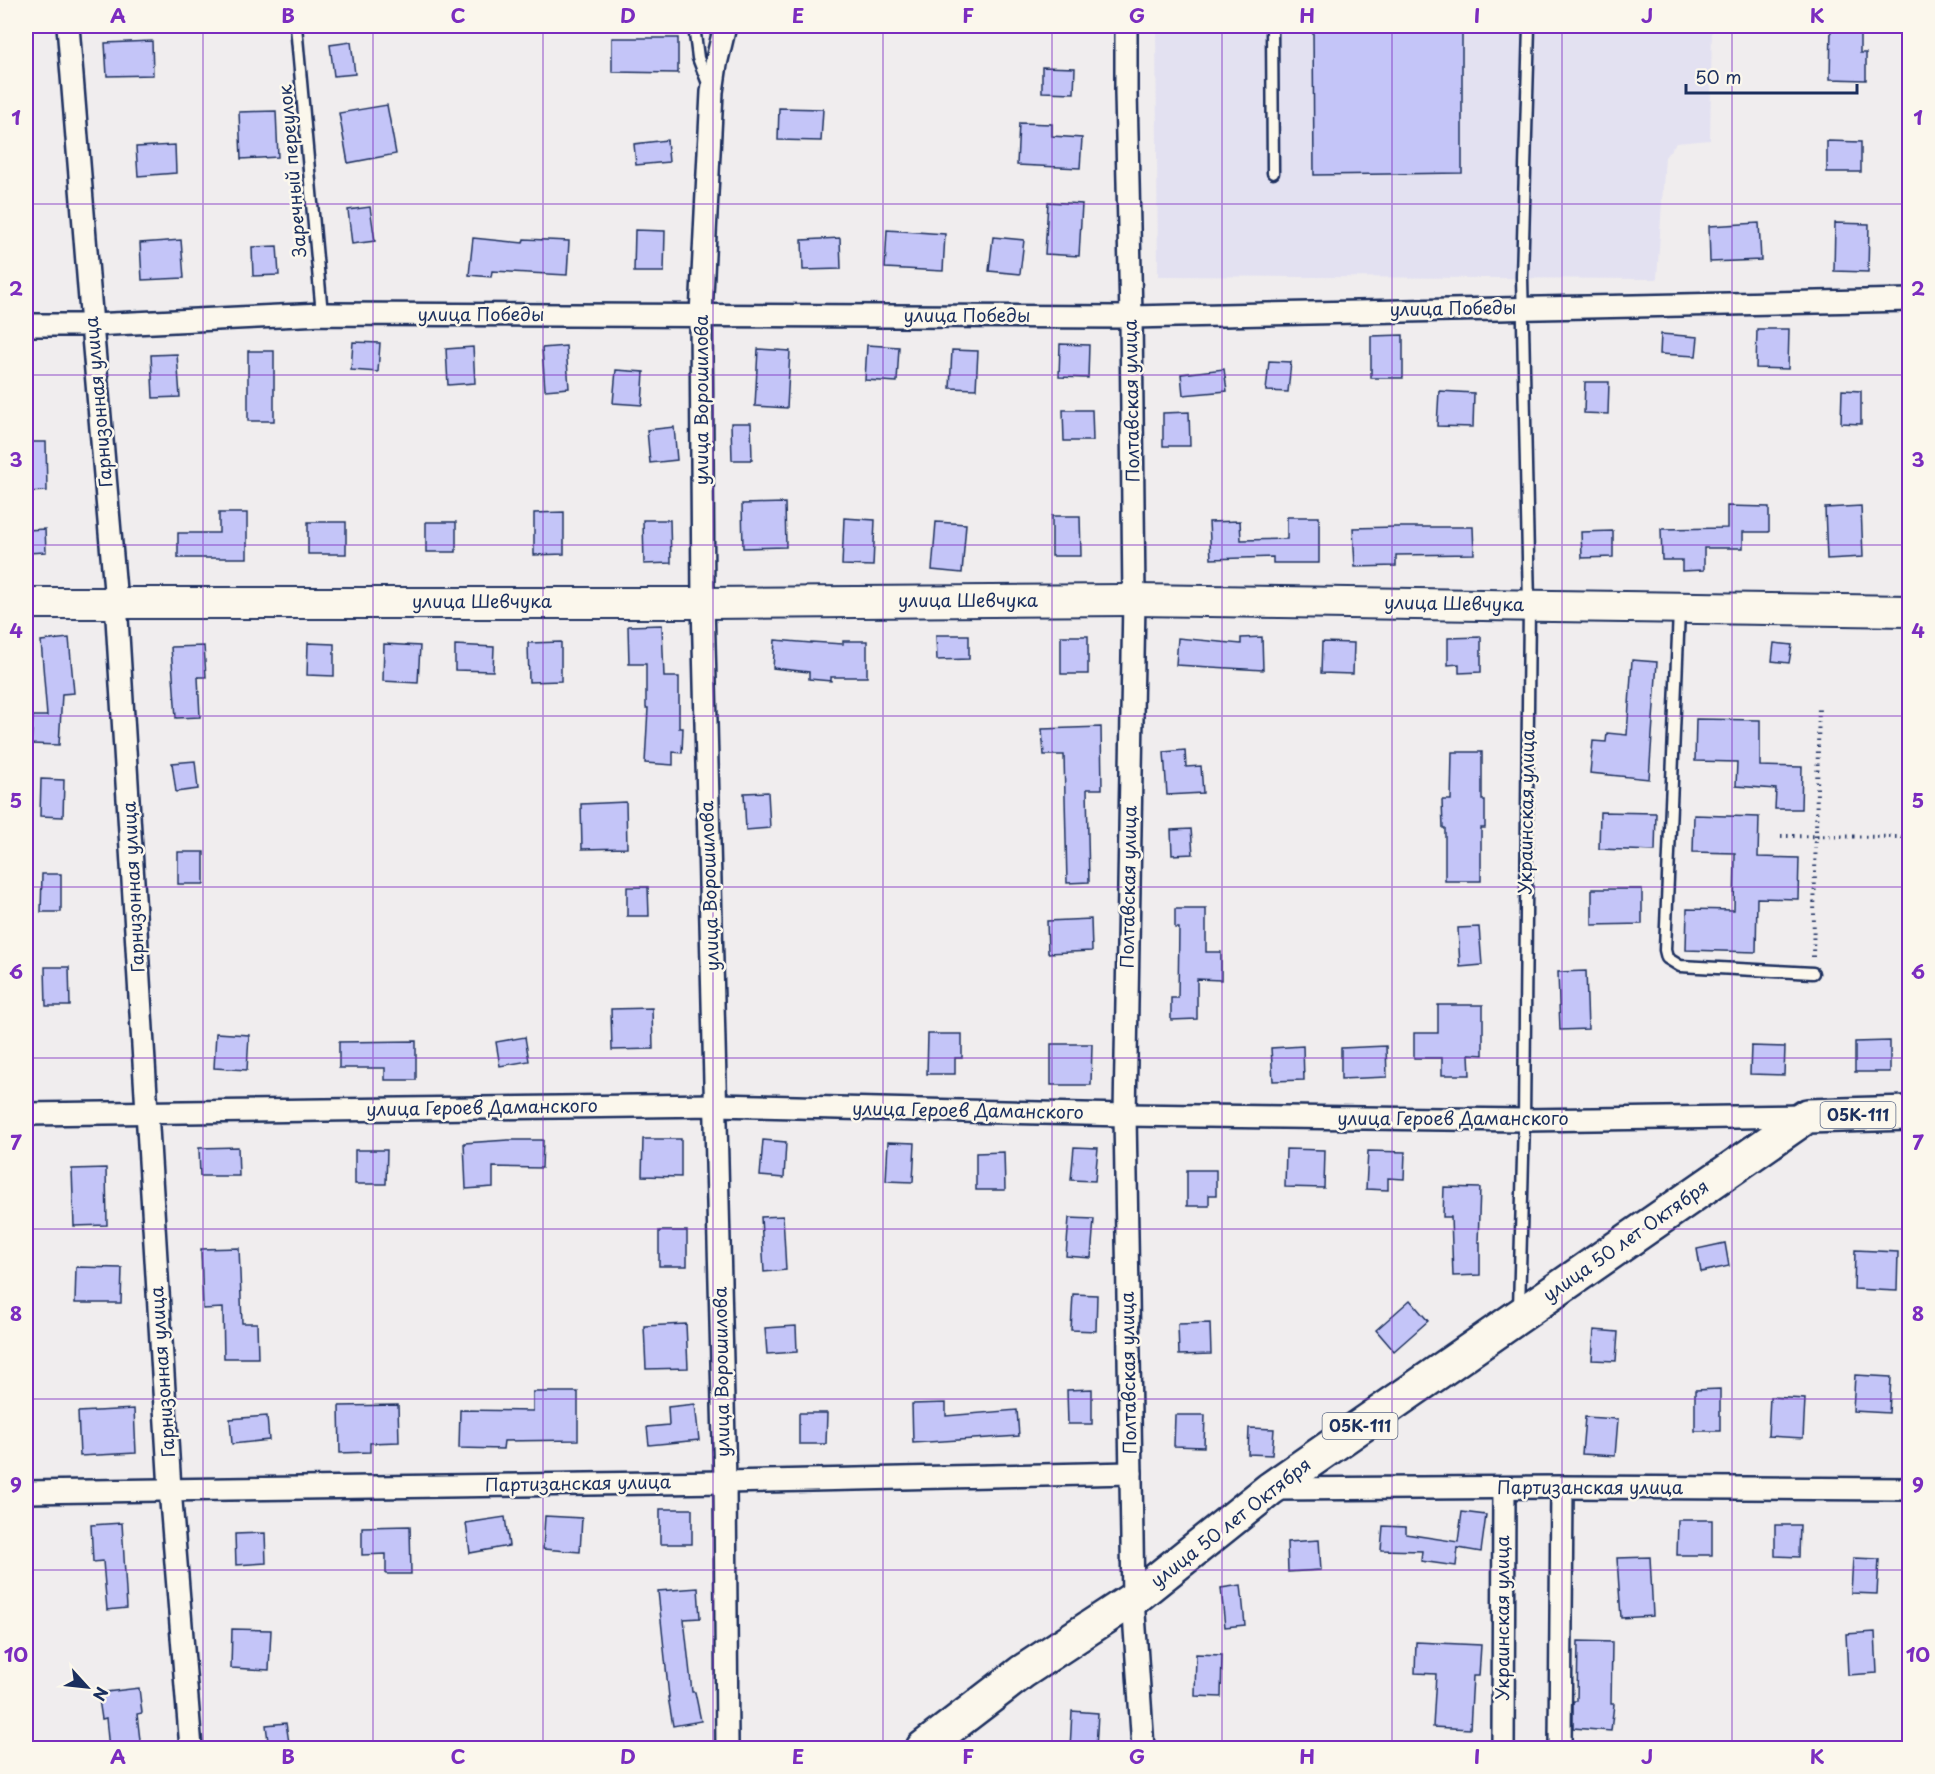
<svg xmlns="http://www.w3.org/2000/svg" width="1935" height="1774" viewBox="0 0 1935 1774" font-family="'Playpen Sans',sans-serif">
	<style>
		.built { fill: #e3e1f1 }
		.building { fill: #c4c5f8; stroke: #1b2f5e; stroke-width: 1.5 }
		.lines { fill: none; stroke-linecap: round; stroke-linejoin: round }
		.lane-casing { stroke: #1b2f5e; stroke-width: 15 }
		.street-casing { stroke: #1b2f5e; stroke-width: 26 }
		.secondary-casing { stroke: #1b2f5e; stroke-width: 34 }
		.primary-casing { stroke: #1b2f5e; stroke-width: 38 }
		.path { stroke: #1b2f5e; stroke-width: 4; stroke-dasharray: 1.5 4.5; stroke-linecap: butt }
		.lane { stroke: #fbf7ec; stroke-width: 10 }
		.street { stroke: #fbf7ec; stroke-width: 21 }
		.secondary { stroke: #fbf7ec; stroke-width: 30 }
		.primary { stroke: #fbf7ec; stroke-width: 33 }
		.grid { fill: none; stroke: #7b2cbf; stroke-width: 1.5; stroke-opacity: 0.55 }
		.labels { text-anchor: middle; stroke-width: 5; stroke-linejoin: round; paint-order: stroke }
		.shield { fill: #fbf7ec; stroke: #5e6b89; stroke-width: 1.5 }
		.shield-label { font-size: 16px; font-weight: bold; fill: #1b2f5e }
		.street-label { font-size: 18px; fill: #1b2f5e; stroke: #fbf7ec }
		.neatline { fill: none; stroke: #7b2cbf; stroke-width: 2 }
		.grid-label { font-size: 20px; text-anchor: middle; font-weight: bold; fill: #7b2cbf }
	</style>
	<rect width="100%" height="100%" fill="#f0edee"/>
	<filter id="ink" filterUnits="userSpaceOnUse"><feTurbulence type="fractalNoise" baseFrequency=".0167" numOctaves="2"/><feDisplacementMap in="SourceGraphic" scale="12" xChannelSelector="R" yChannelSelector="G"/><feConvolveMatrix kernelMatrix="1 2 1 2 8 2 1 2 1" color-interpolation-filters="sRGB"/></filter>
	<g filter="url(#ink)">
		<polygon class="built" points="1156,26 1712,26 1710,140 1676,143 1665,157 1657,279 1158,276"/>
		<g class="building">
			<polygon points="1313,26 1462,26 1462,173 1314,175"/>
			<polygon points="1831,26 1860,26 1860,53 1866,53 1866,80 1830,79"/>
			<polygon points="612,38 678,38 678,73 612,72"/>
			<polygon points="152,41 153,75 107,76 105,43"/>
			<polygon points="351,42 355,74 334,76 330,45"/>
			<polygon points="1042,67 1075,68 1074,93 1042,92"/>
			<polygon points="387,105 396,154 348,163 339,113"/>
			<polygon points="779,108 823,109 821,141 778,140"/>
			<polygon points="276,111 278,157 241,159 239,112"/>
			<polygon points="1019,123 1052,124 1052,136 1082,138 1080,168 1017,165"/>
			<polygon points="667,140 669,162 636,165 634,144"/>
			<polygon points="1827,141 1861,142 1861,172 1827,172"/>
			<polygon points="175,145 176,173 138,176 136,147"/>
			<polygon points="1048,202 1082,204 1079,256 1045,254"/>
			<polygon points="370,207 375,241 352,244 348,210"/>
			<polygon points="1759,223 1761,260 1710,262 1709,226"/>
			<polygon points="1835,223 1869,224 1868,272 1834,271"/>
			<polygon points="635,230 665,231 664,272 634,272"/>
			<polygon points="887,230 945,234 943,271 885,268"/>
			<polygon points="993,237 1024,240 1020,274 989,271"/>
			<polygon points="473,238 523,243 524,239 569,241 567,275 492,271 491,277 469,275"/>
			<polygon points="840,238 841,269 803,270 802,240"/>
			<polygon points="181,240 184,278 142,280 140,243"/>
			<polygon points="277,246 279,275 253,276 252,247"/>
			<polygon points="1757,329 1789,329 1788,369 1756,368"/>
			<polygon points="1661,334 1698,337 1696,356 1660,354"/>
			<polygon points="1403,335 1403,378 1371,378 1371,336"/>
			<polygon points="353,342 380,343 378,372 351,370"/>
			<polygon points="1060,344 1089,345 1088,378 1059,377"/>
			<polygon points="867,345 899,347 897,382 865,380"/>
			<polygon points="566,346 569,388 545,390 542,348"/>
			<polygon points="473,347 475,383 448,385 446,349"/>
			<polygon points="758,349 790,351 787,408 755,406"/>
			<polygon points="952,350 978,351 976,389 950,388"/>
			<rect x="248" y="351" width="26" height="70"/>
			<polygon points="177,354 180,397 153,398 151,355"/>
			<polygon points="1269,361 1291,362 1288,392 1266,391"/>
			<polygon points="1224,369 1227,391 1183,395 1181,374"/>
			<polygon points="616,370 644,372 642,405 613,403"/>
			<polygon points="1585,382 1609,382 1608,414 1584,413"/>
			<polygon points="1842,390 1861,391 1861,424 1841,423"/>
			<polygon points="1439,391 1474,393 1473,427 1437,426"/>
			<polygon points="1063,410 1092,410 1093,441 1064,441"/>
			<polygon points="1189,412 1190,446 1163,446 1163,413"/>
			<polygon points="731,423 751,423 752,460 732,460"/>
			<polygon points="674,427 677,460 650,463 647,430"/>
			<polygon points="26,442 46,442 47,491 26,492"/>
			<polygon points="785,503 786,547 743,548 742,504"/>
			<polygon points="1727,506 1769,507 1769,532 1743,532 1743,548 1704,548 1704,570 1682,571 1682,560 1662,560 1661,529 1727,528"/>
			<polygon points="1861,506 1863,557 1827,559 1825,508"/>
			<polygon points="564,512 564,554 534,555 534,513"/>
			<polygon points="219,513 247,513 247,558 178,558 178,533 219,533"/>
			<polygon points="1052,516 1080,516 1081,556 1052,556"/>
			<polygon points="1287,517 1319,517 1319,563 1273,563 1273,557 1211,559 1209,522 1240,521 1241,540 1287,539"/>
			<polygon points="844,518 875,520 873,566 842,565"/>
			<polygon points="643,520 670,520 671,563 644,564"/>
			<rect x="308" y="522" width="38" height="32"/>
			<rect x="426" y="522" width="30" height="30"/>
			<polygon points="936,522 966,524 962,573 932,570"/>
			<polygon points="1395,527 1473,527 1474,554 1396,555 1396,566 1355,567 1353,528"/>
			<polygon points="45,529 46,552 26,553 26,530"/>
			<polygon points="1613,531 1613,557 1582,558 1581,532"/>
			<polygon points="662,625 664,677 679,677 679,728 683,728 682,753 673,752 673,765 645,763 648,708 646,708 646,664 629,664 628,626"/>
			<polygon points="936,635 969,635 969,659 937,660"/>
			<rect x="1061" y="636" width="27" height="38"/>
			<polygon points="1262,637 1263,670 1176,665 1178,638 1241,644 1241,638"/>
			<polygon points="1481,637 1481,672 1459,673 1459,664 1448,665 1448,638"/>
			<polygon points="69,638 74,693 62,694 59,745 31,744 33,716 47,716 41,641"/>
			<polygon points="775,640 811,643 811,642 843,644 843,641 867,641 867,677 831,677 831,681 809,679 809,672 773,668"/>
			<polygon points="561,642 561,681 529,682 528,643"/>
			<polygon points="1322,642 1354,643 1353,674 1321,673"/>
			<polygon points="308,643 334,644 334,676 307,675"/>
			<polygon points="1774,643 1792,645 1789,663 1772,661"/>
			<polygon points="384,644 420,646 418,683 383,681"/>
			<polygon points="455,645 494,647 493,671 455,670"/>
			<polygon points="204,646 206,677 198,677 200,717 176,718 171,647"/>
			<polygon points="1632,660 1657,662 1649,779 1590,773 1593,741 1606,742 1607,733 1627,735"/>
			<polygon points="1696,719 1760,720 1760,766 1802,767 1801,809 1775,809 1776,789 1736,786 1737,762 1695,761"/>
			<polygon points="1101,727 1102,789 1087,789 1089,882 1067,883 1064,755 1044,755 1042,729"/>
			<polygon points="1185,750 1186,767 1201,766 1203,793 1167,795 1164,752"/>
			<polygon points="1452,752 1482,752 1482,800 1485,800 1485,828 1481,828 1481,881 1445,881 1445,828 1443,828 1442,800 1451,800"/>
			<polygon points="195,761 198,789 176,792 172,763"/>
			<polygon points="41,779 64,780 63,817 40,816"/>
			<polygon points="768,792 770,828 746,830 744,793"/>
			<polygon points="626,802 627,848 582,849 581,804"/>
			<polygon points="1600,812 1656,813 1655,851 1599,849"/>
			<polygon points="1694,815 1759,817 1758,857 1799,858 1798,899 1757,898 1756,952 1686,950 1687,909 1734,910 1735,853 1693,852"/>
			<polygon points="1191,829 1193,854 1172,855 1171,830"/>
			<rect x="178" y="852" width="26" height="32"/>
			<polygon points="42,874 61,874 61,912 41,912"/>
			<polygon points="627,887 648,887 649,916 627,916"/>
			<polygon points="1592,889 1642,889 1642,924 1592,925"/>
			<polygon points="1175,909 1206,909 1206,952 1221,952 1221,980 1197,979 1197,1019 1171,1020 1171,998 1178,998 1179,928 1175,928"/>
			<polygon points="1091,919 1092,951 1048,953 1047,921"/>
			<polygon points="1479,927 1482,965 1460,967 1458,928"/>
			<polygon points="45,967 69,967 70,1006 46,1006"/>
			<polygon points="1586,971 1588,1029 1560,1030 1558,972"/>
			<polygon points="1438,1005 1483,1005 1483,1055 1469,1054 1470,1075 1442,1075 1442,1058 1414,1058 1414,1033 1438,1033"/>
			<polygon points="652,1008 653,1049 612,1050 611,1009"/>
			<polygon points="216,1033 249,1035 247,1070 214,1068"/>
			<polygon points="928,1034 962,1034 962,1058 955,1058 955,1074 927,1074"/>
			<polygon points="525,1037 529,1061 500,1066 496,1042"/>
			<polygon points="416,1041 416,1080 385,1080 385,1068 339,1068 339,1042"/>
			<polygon points="1890,1041 1890,1072 1855,1072 1855,1042"/>
			<polygon points="1051,1044 1092,1044 1091,1085 1051,1085"/>
			<polygon points="1303,1046 1304,1080 1273,1081 1271,1048"/>
			<polygon points="1386,1046 1387,1077 1341,1079 1341,1048"/>
			<polygon points="1751,1046 1785,1047 1784,1075 1750,1074"/>
			<polygon points="643,1139 681,1139 681,1177 642,1176"/>
			<polygon points="508,1140 543,1140 542,1168 493,1167 493,1187 466,1189 464,1143"/>
			<polygon points="763,1140 786,1142 784,1178 760,1176"/>
			<polygon points="888,1142 915,1143 913,1182 886,1181"/>
			<polygon points="238,1147 239,1176 200,1176 199,1148"/>
			<polygon points="1074,1147 1098,1148 1095,1181 1071,1180"/>
			<polygon points="1286,1149 1325,1150 1324,1188 1285,1187"/>
			<polygon points="355,1150 387,1150 386,1184 355,1184"/>
			<polygon points="1368,1151 1405,1152 1404,1179 1388,1178 1388,1190 1366,1189"/>
			<polygon points="1004,1152 1005,1190 976,1190 976,1153"/>
			<polygon points="106,1168 107,1225 74,1226 72,1169"/>
			<polygon points="1187,1170 1216,1170 1216,1195 1209,1195 1209,1206 1187,1206"/>
			<polygon points="1444,1187 1480,1188 1478,1242 1480,1242 1480,1275 1453,1276 1451,1217 1443,1217"/>
			<polygon points="783,1216 786,1270 764,1272 761,1217"/>
			<polygon points="1069,1218 1094,1219 1091,1258 1066,1256"/>
			<rect x="659" y="1231" width="28" height="35"/>
			<polygon points="1725,1243 1729,1266 1701,1272 1697,1249"/>
			<polygon points="239,1248 242,1323 257,1323 258,1358 224,1358 223,1308 203,1309 201,1249"/>
			<polygon points="1855,1250 1898,1252 1897,1291 1854,1289"/>
			<polygon points="76,1267 122,1268 121,1303 75,1303"/>
			<polygon points="1073,1294 1097,1295 1096,1331 1071,1330"/>
			<polygon points="1410,1300 1428,1321 1394,1351 1376,1330"/>
			<polygon points="1210,1323 1211,1354 1179,1355 1178,1324"/>
			<polygon points="686,1324 688,1368 646,1369 644,1326"/>
			<polygon points="796,1326 797,1352 767,1354 765,1328"/>
			<polygon points="1594,1330 1618,1332 1616,1361 1592,1360"/>
			<polygon points="1855,1375 1891,1377 1889,1413 1853,1411"/>
			<polygon points="1092,1389 1092,1424 1068,1424 1067,1390"/>
			<polygon points="1720,1389 1720,1431 1695,1431 1695,1390"/>
			<polygon points="533,1392 578,1392 578,1440 504,1441 503,1449 459,1448 460,1410 533,1411"/>
			<polygon points="1770,1397 1805,1399 1803,1438 1768,1436"/>
			<polygon points="946,1403 946,1416 1017,1410 1019,1436 913,1443 912,1404"/>
			<polygon points="695,1404 699,1440 649,1445 647,1427 669,1425 668,1407"/>
			<polygon points="398,1405 399,1442 370,1443 370,1452 340,1453 339,1406"/>
			<polygon points="134,1409 136,1453 80,1456 78,1412"/>
			<polygon points="799,1413 827,1413 826,1444 799,1444"/>
			<polygon points="1175,1415 1205,1415 1204,1447 1174,1446"/>
			<polygon points="267,1416 269,1440 232,1444 230,1419"/>
			<polygon points="1585,1417 1618,1419 1615,1456 1582,1454"/>
			<polygon points="1249,1428 1274,1429 1272,1455 1248,1454"/>
			<rect x="660" y="1509" width="32" height="35"/>
			<polygon points="1462,1512 1486,1515 1481,1552 1458,1548 1456,1566 1421,1561 1422,1551 1381,1550 1383,1526 1406,1527 1406,1534 1458,1542"/>
			<polygon points="545,1516 582,1518 580,1552 543,1549"/>
			<polygon points="505,1517 509,1546 470,1553 466,1523"/>
			<polygon points="1678,1520 1712,1520 1712,1555 1677,1555"/>
			<polygon points="122,1523 127,1608 107,1610 103,1561 93,1562 91,1525"/>
			<polygon points="1775,1525 1800,1525 1799,1557 1775,1556"/>
			<polygon points="410,1526 411,1574 386,1574 386,1554 362,1555 362,1527"/>
			<polygon points="265,1533 266,1563 236,1565 235,1534"/>
			<polygon points="1319,1540 1321,1570 1288,1572 1287,1542"/>
			<polygon points="1650,1557 1653,1616 1621,1618 1617,1558"/>
			<polygon points="1853,1558 1879,1559 1877,1594 1851,1593"/>
			<polygon points="1241,1585 1245,1625 1225,1627 1221,1588"/>
			<polygon points="698,1588 700,1618 684,1619 692,1692 695,1692 701,1721 673,1726 668,1697 669,1697 658,1591"/>
			<polygon points="232,1629 271,1630 269,1670 231,1668"/>
			<polygon points="1875,1632 1877,1673 1848,1675 1846,1634"/>
			<polygon points="1578,1641 1612,1642 1611,1704 1614,1704 1611,1731 1573,1728 1573,1701 1577,1701"/>
			<polygon points="1416,1642 1481,1645 1479,1676 1473,1676 1470,1729 1433,1727 1436,1674 1415,1673"/>
			<polygon points="1196,1654 1222,1655 1221,1697 1195,1696"/>
			<polygon points="139,1688 142,1713 137,1714 141,1749 109,1749 106,1718 102,1719 98,1693"/>
			<polygon points="1072,1711 1098,1713 1096,1749 1070,1749"/>
			<polygon points="286,1723 290,1749 269,1749 266,1725"/>
		</g>
		<g class="lines">
			<defs>
				<g id="lane">
					<polyline points="296,26 322,314"/>
					<polyline points="694,26 698,58 709,86"/>
					<polyline points="1272,26 1273,173"/>
					<polyline points="1679,611 1665,950 1667,958 1680,966 1813,973"/>
					<polyline points="1519,1309 1524,1120 1529,605 1522,277 1529,26"/>
				</g>
				<g id="street">
					<polyline points="68,26 92,325 116,602 170,1489 191,1748"/>
					<polyline points="725,26 716,64 712,92 701,315 703,603 725,1482 727,1748"/>
					<polyline points="1126,26 1126,92 1131,317 1134,600 1125,1115 1133,1599 1143,1748"/>
					<polyline points="26,325 92,325 322,314 1131,317 1910,300"/>
					<polyline points="26,1114 716,1105 1125,1115 1524,1120 1804,1116"/>
					<polyline points="1270,1489 1562,1487 1910,1489"/>
					<polyline points="26,1492 725,1482 1131,1473"/>
					<polyline points="1503,1748 1504,1488"/>
					<polyline points="1560,1748 1562,1487"/>
				</g>
				<polyline id="secondary" points="26,603 703,603 1134,600 1910,611"/>
				<polyline id="primary" points="923,1748 1022,1672 1133,1599 1270,1489 1807,1116 1910,1113"/>
			</defs>
			<use href="#lane" class="lane-casing"/>
			<use href="#street" class="street-casing"/>
			<use href="#secondary" class="secondary-casing"/>
			<use href="#primary" class="primary-casing"/>
			<g class="path">
				<polyline points="1781,836 1910,837"/>
				<polyline points="1813,957 1819,706"/>
			</g>
			<use href="#lane" class="lane"/>
			<use href="#street" class="street"/>
			<use href="#secondary" class="secondary"/>
			<use href="#primary" class="primary"/>
		</g>
	</g>
	<path class="grid" d="M203,26v1722M373,26v1722M543,26v1722M713,26v1722M883,26v1722M1052,26v1722M1222,26v1722M1392,26v1722M1562,26v1722M1732,26v1722M26,204h1884M26,375h1884M26,545h1884M26,716h1884M26,887h1884M26,1058h1884M26,1229h1884M26,1399h1884M26,1570h1884"/>
	<g class="labels">
		<g class="shield">
			<rect x="1820.5" y="1102" width="75" height="26" rx="4.5"/>
			<rect x="1322.5" y="1413" width="75" height="26" rx="4.5"/>
		</g>
		<g class="shield-label">
			<text x="1858" y="1121">05К-111</text>
			<text x="1360" y="1432">05К-111</text>
		</g>
		<g class="street-label">
			<text transform="translate(293 171) rotate(-95)" y="6">Заречный переулок</text>
			<text transform="translate(1453 309) rotate(-1)" y="6">улица Победы</text>
			<text x="481" y="321">улица Победы</text>
			<text x="967" y="322">улица Победы</text>
			<text transform="translate(702 400) rotate(-90)" y="6">улица Ворошилова</text>
			<text transform="translate(1132 401) rotate(-91)" y="6">Полтавская улица</text>
			<text transform="translate(99 402) rotate(-95)" y="6">Гарнизонная улица</text>
			<text x="968" y="607">улица Шевчука</text>
			<text x="482" y="608">улица Шевчука</text>
			<text transform="translate(1454 604) rotate(1)" y="6">улица Шевчука</text>
			<text transform="translate(1527 812) rotate(-89)" y="6">Украинская улица</text>
			<text transform="translate(710 886) rotate(-92)" y="6">улица Ворошилова</text>
			<text transform="translate(134 887) rotate(-93)" y="6">Гарнизонная улица</text>
			<text transform="translate(1129 887) rotate(-89)" y="6">Полтавская улица</text>
			<text transform="translate(482 1108) rotate(-1)" y="6">улица Героев Даманского</text>
			<text transform="translate(968 1111) rotate(1)" y="6">улица Героев Даманского</text>
			<text x="1453" y="1125">улица Героев Даманского</text>
			<text transform="translate(1626 1241) rotate(-35)" y="6">улица 50 лет Октября</text>
			<text transform="translate(163 1372) rotate(-94)" y="6">Гарнизонная улица</text>
			<text transform="translate(722 1372) rotate(-91)" y="6">улица Ворошилова</text>
			<text transform="translate(1129 1373) rotate(-91)" y="6">Полтавская улица</text>
			<text transform="translate(578 1484) rotate(-1)" y="6">Партизанская улица</text>
			<text x="1590" y="1494">Партизанская улица</text>
			<text transform="translate(1231 1523) rotate(-38)" y="6">улица 50 лет Октября</text>
			<text transform="translate(1503 1618) rotate(-90)" y="6">Украинская улица</text>
		</g>
	</g>
	<rect width="1935" height="1774" fill="none" stroke="#fbf7ec" stroke-width="66"/>
	<g transform="translate(87 1687) rotate(117)" stroke="#fbf7ec" stroke-width="4.5" paint-order="stroke">
	<path d="M0-4.5L10 22L0 15L-10 22Z" fill="#1b2f5e"/>
	<text y="-9" font-size="16" font-weight="bold" text-anchor="middle" fill="#1b2f5e">N</text>
	</g>
	<path d="M1686 84v9h171v-9" fill="none" stroke="#1b2f5e" stroke-width="3"/>
	<text x="1695" y="84" font-size="18" fill="#1b2f5e" stroke="#fbf7ec" stroke-width="4.5" paint-order="stroke">50 m</text>
	<rect x="33" y="33" width="1869" height="1708" class="neatline"/>
	<g class="grid-label">
		<text x="118" y="23">A</text>
		<text x="288" y="23">B</text>
		<text x="458" y="23">C</text>
		<text x="628" y="23">D</text>
		<text x="798" y="23">E</text>
		<text x="968" y="23">F</text>
		<text x="1137" y="23">G</text>
		<text x="1307" y="23">H</text>
		<text x="1477" y="23">I</text>
		<text x="1647" y="23">J</text>
		<text x="1817" y="23">K</text>
		<text x="16" y="125">1</text>
		<text x="1918" y="125">1</text>
		<text x="16" y="296">2</text>
		<text x="1918" y="296">2</text>
		<text x="16" y="467">3</text>
		<text x="1918" y="467">3</text>
		<text x="16" y="638">4</text>
		<text x="1918" y="638">4</text>
		<text x="16" y="808">5</text>
		<text x="1918" y="808">5</text>
		<text x="16" y="979">6</text>
		<text x="1918" y="979">6</text>
		<text x="16" y="1150">7</text>
		<text x="1918" y="1150">7</text>
		<text x="16" y="1321">8</text>
		<text x="1918" y="1321">8</text>
		<text x="16" y="1492">9</text>
		<text x="1918" y="1492">9</text>
		<text x="16" y="1662">10</text>
		<text x="1918" y="1662">10</text>
		<text x="118" y="1764">A</text>
		<text x="288" y="1764">B</text>
		<text x="458" y="1764">C</text>
		<text x="628" y="1764">D</text>
		<text x="798" y="1764">E</text>
		<text x="968" y="1764">F</text>
		<text x="1137" y="1764">G</text>
		<text x="1307" y="1764">H</text>
		<text x="1477" y="1764">I</text>
		<text x="1647" y="1764">J</text>
		<text x="1817" y="1764">K</text>
	</g>
</svg>
